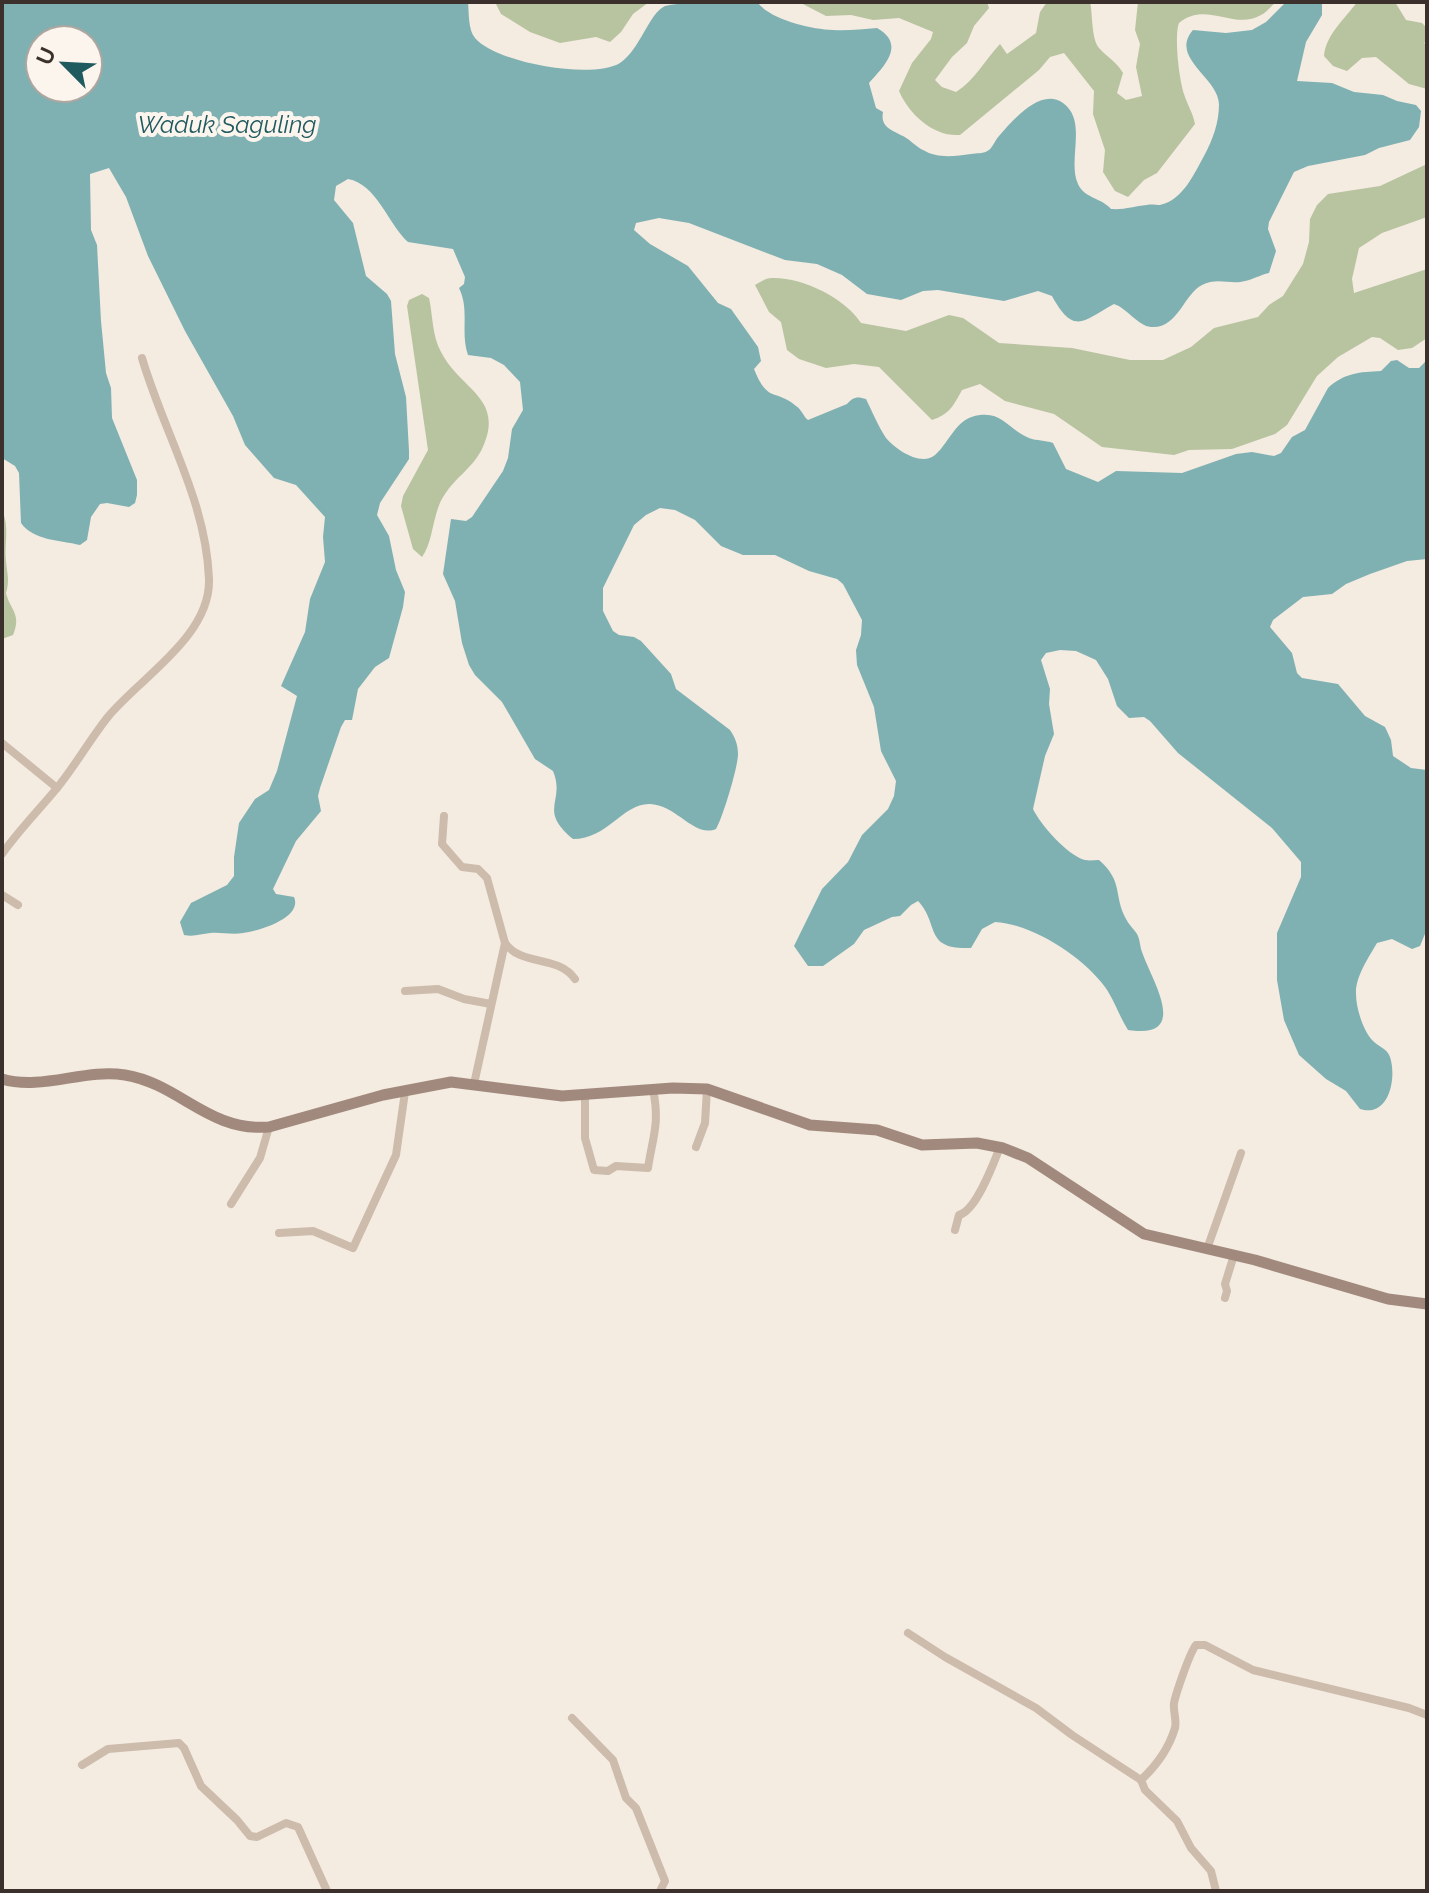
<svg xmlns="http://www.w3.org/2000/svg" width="1429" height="1893" viewBox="0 0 1429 1893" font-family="Raleway,sans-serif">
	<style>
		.green { fill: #b8c4a0 }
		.water { fill: #7fb0b2; fill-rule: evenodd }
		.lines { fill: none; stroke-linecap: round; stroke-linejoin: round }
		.minor { stroke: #cdbbac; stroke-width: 8 }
		.secondary { stroke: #a18a7d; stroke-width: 11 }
		.labels { text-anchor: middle; stroke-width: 8; stroke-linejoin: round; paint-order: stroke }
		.water-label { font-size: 24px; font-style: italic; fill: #1f5a5e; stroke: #fbf5ee }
	</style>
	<rect width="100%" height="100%" fill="#f4ebe1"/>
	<g class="green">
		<polygon points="495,2 649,2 633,14 621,32 610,42 596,37 560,43 530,32 501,14"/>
		<path d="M799,2h188l2,6 -15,18 -7,17 -15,14 -17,23 7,7 14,5c19,-12 29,-32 44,-48l7,10 29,-21 4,-21 7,-10h43c3,13 1,36 9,46 8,9 18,14 24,25l-6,20 9,7 16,-4 -6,-29 4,-23 -5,-14 3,-28h138c-5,4 -10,11 -15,13 -27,16 -55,-15 -82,8 -5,13 0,56 5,71 3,10 9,19 11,30l-38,49 -13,7 -16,17 -13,-6 -12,-19 2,-22 -12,-36 1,-23 -30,-38 -14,4 -11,13 -79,65c-27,2 -51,-21 -61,-44l13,-28 19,-24 2,-7 -34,-14 -26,2 -22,-5 -25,1z"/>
		<path d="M1357,2h38l11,18 16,3 5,5v12l-3,3 3,2v44l-18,-5 -33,-27 -14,1 -15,13 -14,-5 -9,-10c2,-22 21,-37 33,-54z"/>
		<path d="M1427,164v53l-45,16 -23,15 -7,31 2,14 73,-24v69l-15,10 -14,2 -18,-12 -8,-1 -34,20 -21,19 -30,49 -12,9 -43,15 -43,1 -15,5 -72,-8 -48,-33 -49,-13 -25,-17 -18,6c-9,16 -12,24 -30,30l-53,-53 -25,-3 -28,4 -27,-9 -12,-9 -6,-28 -12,-10 -14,-27c5,-3 11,-7 17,-7 30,-1 73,20 89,45l45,8 43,-16 14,3 36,25 73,5 58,12h33l28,-13 23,-19 44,-11 11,-12 14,-9 20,-32 6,-22 1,-23 7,-14 11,-11 52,-8z"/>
		<path d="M422,294l7,4c4,18 3,38 12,54 20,39 66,46 40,99 -9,17 -26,27 -36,43 -13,18 -11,47 -23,63l-9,-8 -12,-43 2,-10 25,-46 -21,-144 2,-6z"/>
		<path d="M2,510c8,17 2,34 4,51 1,13 4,19 0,32 4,17 16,21 7,42l-11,4z"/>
	</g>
	<path class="water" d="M2,2h466c1,10 0,28 7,36 21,25 117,42 145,25 20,-13 29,-50 45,-57 27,-6 63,-4 92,-4 14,18 53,27 76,28 14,1 30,-1 44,-2 30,17 6,39 -8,55l7,25 7,4c-3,15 9,18 20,24 8,4 13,11 20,14 15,9 32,6 48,4 5,-1 13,0 18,-4 4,-3 6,-10 10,-14 14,-16 42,-49 64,-33 25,18 4,57 15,81 7,15 24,14 33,25 14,1 23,-3 36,-4 4,-1 9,0 13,0 23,-5 34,-31 44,-49 9,-17 15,-33 15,-52 -1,-27 -50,-46 -26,-74l33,3 26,-3 14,-8 20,-20h36v13l-16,27 -9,39 35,2 22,9 29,3 14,6 19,4 5,6 -2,16 -9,13 -31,8 -14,7 -57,11 -14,6 -25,50 -1,7 8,22 -7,22c-9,2 -15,6 -24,8 -14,4 -28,-4 -43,4 -19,10 -24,44 -51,42 -13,-1 -24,-19 -37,-23 -31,17 -40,32 -62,-8l-14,-5 -34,10 -66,-11 -15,1 -22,9 -34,-6 -25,-19 -25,-11 -32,-4 -96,-37 -30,-5 -23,5 -2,7 16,14 38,22 30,37 13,6 27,38 3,14 -7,8c14,35 21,19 42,37 6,4 7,10 12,14l39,-16c6,-7 10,-8 19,-5 6,12 12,27 20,39 9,11 35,29 49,17 16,-14 20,-37 45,-40 23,-3 29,15 49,23 8,3 16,2 24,5l13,26 32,13 18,-11 66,2 54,-19 16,-2 22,4 7,-3 11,-16 13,-7 23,-42c16,-15 32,-16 53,-17l10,-10 6,-1 12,8h10l6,-6 2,-14v211l-20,2 -37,13 -24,10 -14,10 -29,3 -30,23 -3,7 22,26 5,20 5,5 36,6 27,32 20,11 6,13 2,16 18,12 16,2v159l-7,17 -8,3 -20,-10 -15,4c-8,14 -22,34 -21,51 0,14 7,36 16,46 6,7 15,8 18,17 7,21 -1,61 -30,52l-14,-18 -20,-12 -27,-24 -15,-35 -7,-40v-47l24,-56v-15l-29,-34 -94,-75 -28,-32 -6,-4 -15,1 -12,-12 -9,-27 -12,-19 -20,-9 -16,-1 -14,3 -5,7 9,29 -1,15 5,30 -9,22 -12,53c7,15 35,47 52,51 5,1 9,0 14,0 25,22 14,35 27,59 3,6 8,10 11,15 3,5 3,13 5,18 9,27 50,88 -14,78 -9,-14 -13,-29 -23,-43 -22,-30 -72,-63 -110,-65l-13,7 -11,19c-48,2 -31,-24 -53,-47l-7,4 -11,11 -8,1 -28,13 -10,14 -31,22h-15l-14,-20 28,-57 26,-27 14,-27 26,-26 6,-13 2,-15 -15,-30 -7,-44 -17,-42 -1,-15 5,-15 1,-15 -19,-36 -6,-5 -28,-8 -34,-16h-32l-22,-9 -26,-26 -20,-10 -15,-2 -14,7 -12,10 -31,63v23l10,20 6,4 15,2 7,4 30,33 5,15 54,41c5,7 8,15 8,24 0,13 -15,63 -22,75 -22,9 -39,-24 -66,-25 -27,-1 -42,35 -77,35 -36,-30 -7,-37 -20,-68l-18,-12 -33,-57 -27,-27 -6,-10 -7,-22 -7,-42 -12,-27 8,-55 15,2 6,-4 31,-46 5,-13 4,-29 11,-19 -3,-28 -16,-17 -13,-7 -23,-3c-8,-23 2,-45 -9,-67l5,-4 1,-7 -12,-28 -45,-7c-20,-18 -31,-58 -60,-63l-12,7 -2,14 19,23 13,53 21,18 4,7 4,53 11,43 3,54v8l-29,44 -3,12 12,21 7,34 9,22 -2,15 -14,51 -14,9 -17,22 -6,31h-7l-4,7 -21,61 -2,8 3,15 -25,30 -23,48 3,5 18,3c9,21 -35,34 -51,36 -11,2 -22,-1 -33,0 -9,1 -16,4 -26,2l-4,-13 11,-19 36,-18 7,-9v-19l5,-34 16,-24 14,-9 8,-19 20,-75 -16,-10 24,-54 5,-33 15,-37 -2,-25 2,-20 -29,-32 -22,-7 -29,-33 -12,-29 -48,-85 -37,-75 -22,-59 -17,-29 -19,6 1,56 6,15 4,76 5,52 5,15 1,30 25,62v15l-2,8 -6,4 -22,-4 -7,1 -9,13 -4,23 -7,5c-20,-5 -46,-4 -59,-22l-2,-50 -4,-7 -13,-8zM40,40h48v48h-48z"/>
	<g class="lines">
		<g class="minor">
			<polyline points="2,743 57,788"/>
			<polyline points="444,816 442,844 462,867 478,869 487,878 505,943 474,1084"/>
			<path d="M2,854c17,-24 37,-44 55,-66 18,-22 32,-47 50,-70 30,-38 104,-81 102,-139 -3,-79 -45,-146 -67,-221"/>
			<polyline points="2,895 18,905"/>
			<path d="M505,943c17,24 52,11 70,36"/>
			<polyline points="405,991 438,989 464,999 491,1004"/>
			<path d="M585,1096v42l9,32 14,1 8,-5 32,2c5,-33 12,-44 5,-79"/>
			<polyline points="696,1147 705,1123 707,1089"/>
			<polyline points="231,1204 260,1158 269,1127"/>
			<path d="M955,1230l4,-15c17,-4 34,-50 41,-68"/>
			<polyline points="279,1233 313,1231 353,1248 396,1155 405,1092"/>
			<polyline points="1207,1249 1241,1153"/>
			<polyline points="1225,1298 1227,1291 1225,1284 1234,1255"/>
			<polyline points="908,1633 945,1657 1036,1708 1072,1735 1141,1780"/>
			<polyline points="572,1718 613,1760 626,1798 636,1808 665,1881 660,1891"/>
			<polyline points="82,1765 108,1749 179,1743 184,1748 201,1786 237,1820 250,1836 257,1837 286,1823 298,1827 327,1891"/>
			<path d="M1216,1891l-5,-20 -20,-23 -14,-27 -32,-31 -4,-10c15,-14 28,-32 34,-52 2,-8 -2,-16 -1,-25 2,-10 16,-51 22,-58h9l48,25 156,38 18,7"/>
		</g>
		<path class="secondary" d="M2,1079c40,12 83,-11 123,-4 55,9 83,57 144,52l114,-32 68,-13 111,14 111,-8 34,1 103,36 67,5 45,15 55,-2 26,5 25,10 116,76 111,26 133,39 39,5"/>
	</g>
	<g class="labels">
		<g class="water-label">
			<text x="227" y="133">Waduk Saguling</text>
		</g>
	</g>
	<rect width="1429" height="1893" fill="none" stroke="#3b302b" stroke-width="8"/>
	<g transform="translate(64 64) rotate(294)"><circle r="38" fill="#fbf5ee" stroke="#aea6a0" stroke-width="2"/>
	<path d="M0-6L14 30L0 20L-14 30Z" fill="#1f5a5e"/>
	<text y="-12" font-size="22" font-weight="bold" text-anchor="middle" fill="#3b302b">U</text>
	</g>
</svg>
